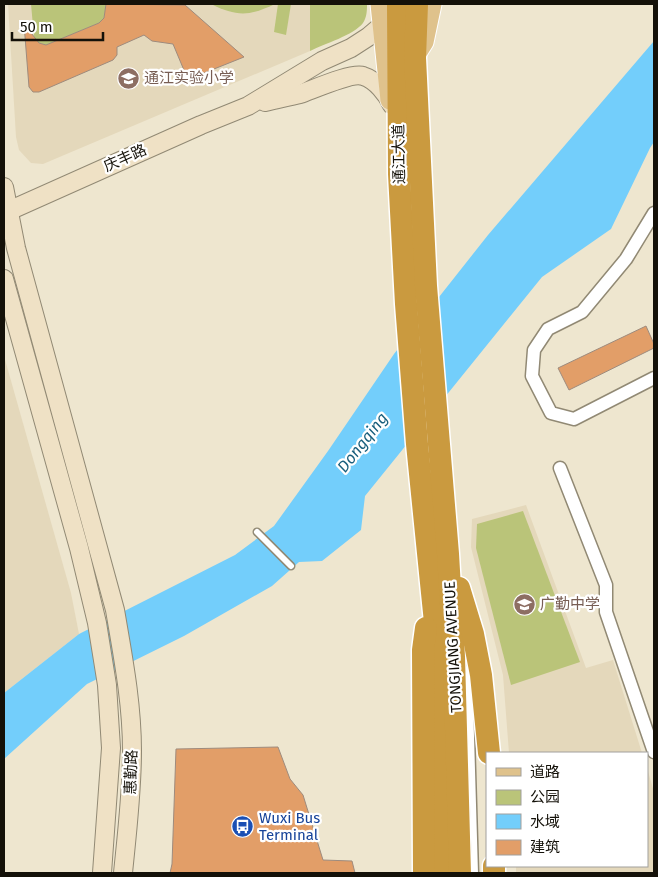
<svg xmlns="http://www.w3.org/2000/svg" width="658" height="877" viewBox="0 0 658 877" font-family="'Fira Sans','Noto Sans SC',sans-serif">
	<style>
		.built { fill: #e4d8bb }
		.green { fill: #bac479 }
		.water { fill: #73cefb }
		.building { fill: #e29e68; stroke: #9e8b7d }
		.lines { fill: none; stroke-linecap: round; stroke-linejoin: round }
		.lane-casing { stroke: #918974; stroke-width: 9 }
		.street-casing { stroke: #918974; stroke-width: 15 }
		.secondary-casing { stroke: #918974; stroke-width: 20 }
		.primary-casing { stroke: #fff; stroke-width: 21 }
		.highway-casing { stroke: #fff; stroke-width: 25 }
		.lane { stroke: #fff; stroke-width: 6 }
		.street { stroke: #fff; stroke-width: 12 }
		.secondary { stroke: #efe1c5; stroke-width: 18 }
		.primary { stroke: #dfc28c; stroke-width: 19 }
		.highway { stroke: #ca9a3f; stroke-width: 22 }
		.labels { text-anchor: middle; stroke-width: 4.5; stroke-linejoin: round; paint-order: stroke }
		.education-label { font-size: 15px; fill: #785e54; stroke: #fff; text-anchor: start }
		.street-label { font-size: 15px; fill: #141109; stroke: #fff }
		.transit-label { font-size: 15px; fill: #164399; stroke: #fff; text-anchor: start }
		.water-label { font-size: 16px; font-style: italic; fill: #195f7d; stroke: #fff }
	</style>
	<rect width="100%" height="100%" fill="#eee6cf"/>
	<g class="built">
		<polygon points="8,4 310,4 310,51 43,164 31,163 19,150 16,137"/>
		<polygon points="4,356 71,593 79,634 4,693"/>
		<polygon points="526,505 586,668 613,660 642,753 509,753 503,675 471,547 472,519"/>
		<polygon points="647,768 654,792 654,873 516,873 516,866 647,866"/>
	</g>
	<g class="green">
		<polygon points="31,4 106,4 104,18 99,23 46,45 39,43 34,37"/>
		<path d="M211,4h64c-25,12 -38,13 -64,0z"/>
		<polygon points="278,4 291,4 286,35 274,32"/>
		<path d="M310,4h57c0,6 0,13 -4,19 -9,12 -39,21 -53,28z"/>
		<polygon points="523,511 580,662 511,685 476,548 477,524"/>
	</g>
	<polygon class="water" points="654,41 654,142 650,148 611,229 542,277 365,496 361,530 322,561 299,562 272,586 184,636 87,684 4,759 4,693 79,634 235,555 274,526 328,451 394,354 488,235"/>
	<g class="building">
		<polygon points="106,4 185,5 244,57 194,77 186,75 173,44 152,41 144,35 117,47 117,55 113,60 39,92 33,92 29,87 24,24 39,43 46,45 99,23 104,18"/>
		<polygon points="646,326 654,344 654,348 569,390 558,368"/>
		<polygon points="278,747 290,779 303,795 323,860 352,861 355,873 170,873 172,864 176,749"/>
	</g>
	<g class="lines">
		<defs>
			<g id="lane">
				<polyline points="257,532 291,566"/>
				<polyline points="469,668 475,873"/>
			</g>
			<g id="street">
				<polyline points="654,213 626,259 582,312 548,329 534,350 532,376 551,413 574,419 654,378"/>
				<polyline points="560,468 606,585 606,612 654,752"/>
			</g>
			<g id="secondary">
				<path d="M265,102c12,-3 23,-5 35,-8 12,-4 52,-22 63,-18 13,4 24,18 29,29"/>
				<path d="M4,187l12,61 99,362c8,47 17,93 17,141 0,41 -5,82 -9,122"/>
				<polyline points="4,213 201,125 248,106 322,61 351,48 368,37 382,25 388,13"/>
				<polyline points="4,279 79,548 97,623 107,685 111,748 102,873"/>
			</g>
			<g id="primary">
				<polyline points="380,4 390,100"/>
				<polyline points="419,50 424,42 432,4"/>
			</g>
			<g id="highway">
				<polyline points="398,4 399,174 406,304 417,444 439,662 442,873"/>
				<polyline points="417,4 415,58 426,286 448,554 454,657 460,873"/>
				<polyline points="459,588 473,634 481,675 489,753"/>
				<polyline points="494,866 494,873"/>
				<polyline points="424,873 423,650 426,628"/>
			</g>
		</defs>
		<use href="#lane" class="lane-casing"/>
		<use href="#street" class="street-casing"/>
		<use href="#secondary" class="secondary-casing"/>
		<use href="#primary" class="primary-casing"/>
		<use href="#highway" class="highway-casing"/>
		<use href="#lane" class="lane"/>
		<use href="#street" class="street"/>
		<use href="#secondary" class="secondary"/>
		<use href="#primary" class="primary"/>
		<use href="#highway" class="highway"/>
	</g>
	<defs>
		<symbol id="school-disc" viewBox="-11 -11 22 22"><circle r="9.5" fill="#8d6e63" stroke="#fff"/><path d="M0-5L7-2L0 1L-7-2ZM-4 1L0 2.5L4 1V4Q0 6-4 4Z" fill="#fff"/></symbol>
		<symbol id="bus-disc" viewBox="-11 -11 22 22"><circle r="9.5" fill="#1a4fb4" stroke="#fff"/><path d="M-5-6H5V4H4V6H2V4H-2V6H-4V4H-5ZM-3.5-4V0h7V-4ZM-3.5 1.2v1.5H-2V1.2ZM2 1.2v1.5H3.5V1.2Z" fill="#fff"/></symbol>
	</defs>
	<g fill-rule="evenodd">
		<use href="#school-disc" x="116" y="66" width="25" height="25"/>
		<use href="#school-disc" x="512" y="592" width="25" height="25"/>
		<use href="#bus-disc" x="230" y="814" width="25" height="25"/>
	</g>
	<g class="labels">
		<g class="education-label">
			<text x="144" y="83">通江实验小学</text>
			<text x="540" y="609">广勤中学</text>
		</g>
		<g class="street-label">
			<text transform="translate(399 154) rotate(-91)" y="5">通江大道</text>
			<text transform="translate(125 158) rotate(-24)" y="5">庆丰路</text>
			<text transform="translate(453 647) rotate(-93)" y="5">TONGJIANG AVENUE</text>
			<text transform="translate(131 772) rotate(-88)" y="5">惠勤路</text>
		</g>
		<g class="transit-label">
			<text x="259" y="823">Wuxi Bus<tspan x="259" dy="17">Terminal</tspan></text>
		</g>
		<g class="water-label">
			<text transform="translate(362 442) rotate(-52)" y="6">Dongqing</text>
		</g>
	</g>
	<rect width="658" height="877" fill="none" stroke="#141109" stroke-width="10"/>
	<rect x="486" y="752" width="162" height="115" fill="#ffffff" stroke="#a1a09d"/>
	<rect x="496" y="768" width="25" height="8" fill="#dfc28c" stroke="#a1a09d"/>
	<text x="530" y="777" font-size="15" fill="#141109">道路</text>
	<rect x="496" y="790" width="25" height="15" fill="#bac479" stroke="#a1a09d"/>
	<text x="530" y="802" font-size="15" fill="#141109">公园</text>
	<rect x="496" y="814" width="25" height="15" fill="#73cefb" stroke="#a1a09d"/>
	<text x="530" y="827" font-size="15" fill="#141109">水域</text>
	<rect x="496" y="840" width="25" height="15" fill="#e29e68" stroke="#a1a09d"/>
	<text x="530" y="852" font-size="15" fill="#141109">建筑</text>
	<path d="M12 32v8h91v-8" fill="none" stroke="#141109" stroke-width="2.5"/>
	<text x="20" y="32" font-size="15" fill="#141109" stroke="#ffffff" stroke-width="4" paint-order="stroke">50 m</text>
</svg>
